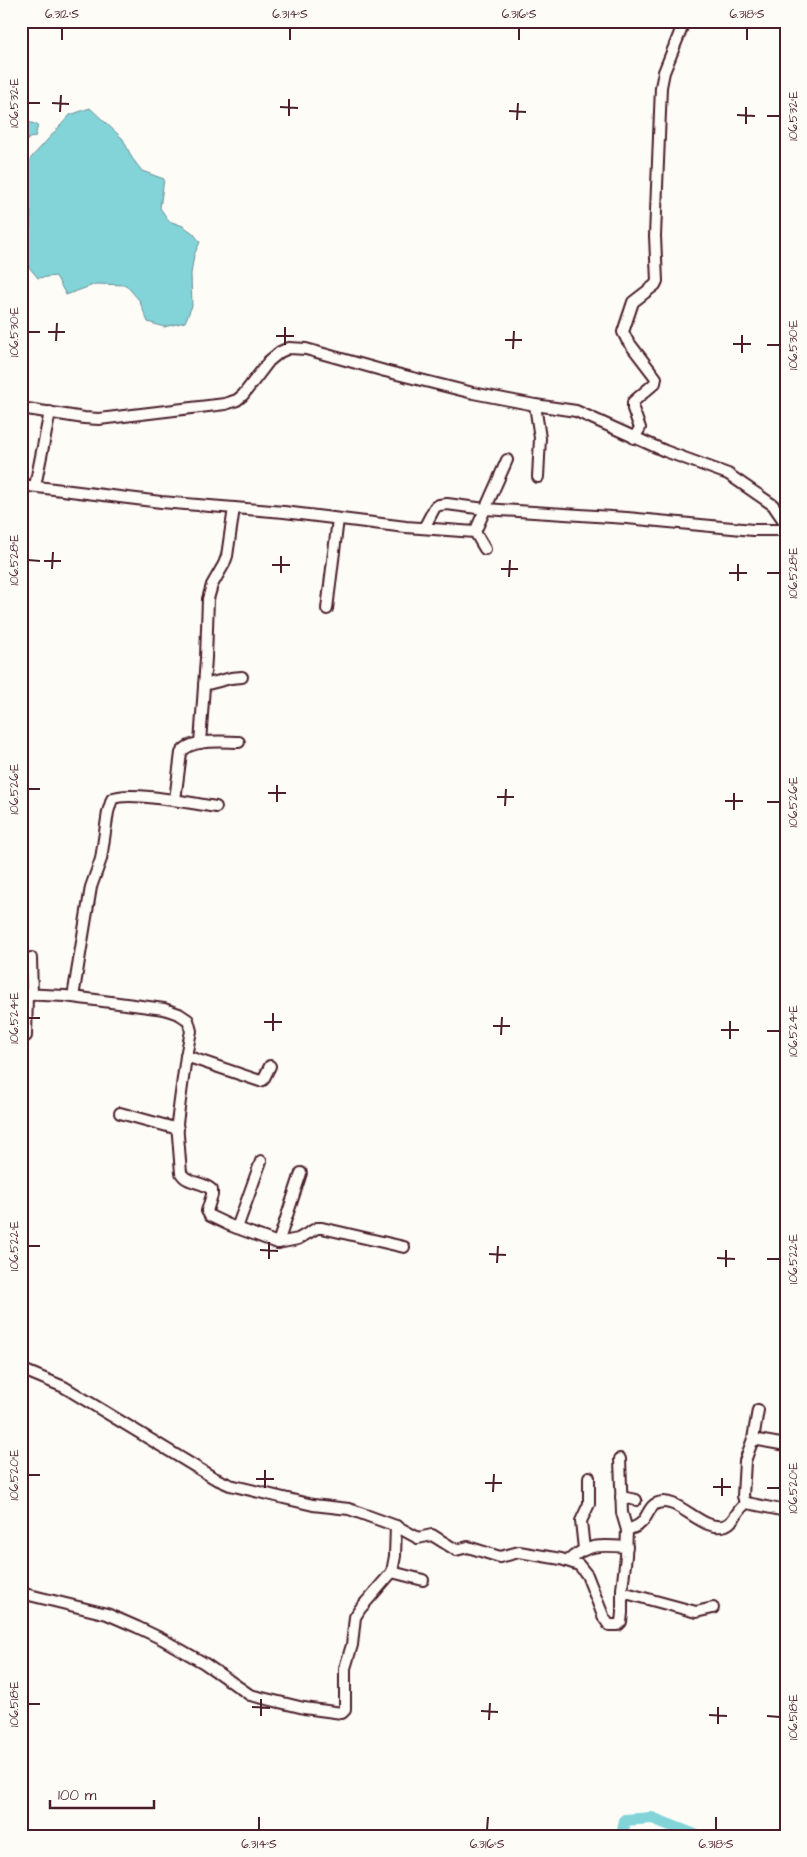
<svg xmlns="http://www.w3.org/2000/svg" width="807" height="1857" viewBox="0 0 807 1857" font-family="'Architects Daughter',sans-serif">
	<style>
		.water { fill: #82d4d9; stroke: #6c8c93 }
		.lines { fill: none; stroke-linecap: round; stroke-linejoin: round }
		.river { stroke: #82d4d9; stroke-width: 12 }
		.minor-casing { stroke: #4a1f2b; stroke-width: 14 }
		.minor { stroke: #fdfcf7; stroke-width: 10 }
		.ticks { fill: none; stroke: #4a1f2b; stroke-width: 2 }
		.neatline { fill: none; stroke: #4a1f2b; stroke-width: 2 }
		.ticks-label { font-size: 12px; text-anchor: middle; fill: #4a1f2b }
	</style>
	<rect width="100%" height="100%" fill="#fdfcf7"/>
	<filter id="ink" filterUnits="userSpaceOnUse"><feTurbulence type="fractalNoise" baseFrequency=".02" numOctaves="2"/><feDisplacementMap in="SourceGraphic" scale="10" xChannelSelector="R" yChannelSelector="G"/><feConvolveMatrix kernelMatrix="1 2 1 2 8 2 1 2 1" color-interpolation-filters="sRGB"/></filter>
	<g filter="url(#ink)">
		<g class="water">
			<polygon points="90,108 123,139 132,158 142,171 164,179 160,208 169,221 183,226 193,233 200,242 194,255 191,274 192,306 185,322 164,327 148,322 139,300 126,285 96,284 66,295 56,276 38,278 23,260 22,233 30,229 31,211 21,202 21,169 70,115"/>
			<polygon points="21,122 28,122 38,125 35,137 29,138 26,142 21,143"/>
		</g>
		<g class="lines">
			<polyline class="river" points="622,1836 625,1820 652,1818 698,1836"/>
			<defs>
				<g id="minor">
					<polyline points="535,405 540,438 538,477"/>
					<polyline points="21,408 84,418 99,419 225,404 237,400 243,395 269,361 280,352 289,348 306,349 385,371 473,393 535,405 576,411 665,451 728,474 773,505 786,524"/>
					<polyline points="634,438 640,428 633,409 633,402 655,383 656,378 627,340 623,332 633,302 655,285 657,281 655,236 661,87 664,72 681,30 682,21"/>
					<polyline points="21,485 161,502 284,512 406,527 475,532 485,549"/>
					<polyline points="35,486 50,412"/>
					<polyline points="424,528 435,507 439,505 447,504 485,509 627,518 753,530 786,530"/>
					<polyline points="475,532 507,460"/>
					<polyline points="327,609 338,519"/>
					<polyline points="204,685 231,678 242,677"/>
					<polyline points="200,743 206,658 208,599 212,585 224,564 227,556 234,508"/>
					<path d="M175,800l6,-47c9,-15 43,-11 58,-11"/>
					<polyline points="31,958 32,995"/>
					<path d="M21,994l44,2 99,13 15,5 9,6 3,11 -5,25 -9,67 4,50c6,11 22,8 31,17v5l-5,16 3,5 19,9 49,18 20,-4 19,-11h5l82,19"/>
					<path d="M73,997l18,-110 10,-28 7,-47 4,-13c15,-9 84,5 104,8"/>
					<polyline points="26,1036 27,995"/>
					<polyline points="186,1056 260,1081 263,1080 270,1066"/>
					<polyline points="120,1113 178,1129"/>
					<polyline points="237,1228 261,1161"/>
					<polyline points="278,1243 301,1173"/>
					<path d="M21,1369l43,18 150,91 16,7 83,20 36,4 47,17 22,12 14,-3 24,15 12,-3 32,10 19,-5 42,7 18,6 8,10 17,43 5,7h9l3,-3 1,-9v-24l4,-33 1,-26c6,-2 12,-4 16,-9 5,-6 7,-16 15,-18 20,-8 45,31 68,22 9,-3 11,-17 21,-22l39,8"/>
					<polyline points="753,1439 786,1445"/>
					<polyline points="620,1459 622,1513 627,1530"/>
					<polyline points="621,1497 636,1500"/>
					<polyline points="745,1503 743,1496 745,1461 753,1439 758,1410"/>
					<polyline points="396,1526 395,1556 392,1572 423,1580"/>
					<polyline points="584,1549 581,1521 589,1504 589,1477"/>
					<path d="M568,1561c19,-18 35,-16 59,-14"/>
					<polyline points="622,1592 696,1612 713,1608"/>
					<polyline points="21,1593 107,1614 137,1627 162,1639 204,1663 250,1695 304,1708 342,1713 345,1710 345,1668 352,1645 355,1617 360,1609 392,1572"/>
				</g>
			</defs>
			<use href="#minor" class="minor-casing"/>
			<use href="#minor" class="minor"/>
		</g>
	</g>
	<path class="ticks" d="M62,40v-12M290,40v-12M519,40v-12M747,40v-12M28,103h12M52,103l17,1M280,107l18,1M509,111l17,1M60,112l1,-17M737,115l18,1M289,116v-17M767,116h13M517,120l1,-17M746,124v-17M28,332h12M48,332h17M276,336h18M505,340h17M56,341l1,-18M733,344h18M285,345v-18M767,345h13M513,349l1,-18M742,353v-18M28,560l12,1M44,561h17M272,565h18M52,569l1,-17M501,569h17M281,573v-17M729,573h18M767,573h13M509,577l1,-17M738,581v-17M28,789h12M268,793h18M497,797h17M725,801h18M277,802v-17M767,802h13M505,806l1,-17M734,810v-17M28,1018h12M264,1022h18M493,1026h17M721,1030h18M273,1031v-18M767,1031h13M501,1035l1,-18M730,1039v-18M28,1246h12M260,1250l18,1M489,1254l17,1M717,1258l18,1M269,1259v-17M767,1259h13M497,1263l1,-17M726,1267v-17M28,1475h12M256,1479h18M485,1483h17M713,1487h18M265,1488v-18M767,1488h13M493,1492l1,-18M722,1496v-18M28,1704h12M252,1707l18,1M481,1711l17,1M709,1715l18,1M261,1716v-17M767,1716l13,1M489,1720l1,-17M718,1724v-17M259,1830v-13M487,1830l1,-13M716,1830v-13"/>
	<rect width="807" height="1857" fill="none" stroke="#fdfcf7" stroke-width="55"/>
	<path d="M50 1800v8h104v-8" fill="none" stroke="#4a1f2b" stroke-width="2.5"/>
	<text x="58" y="1800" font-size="15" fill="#4a1f2b" stroke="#fdfcf7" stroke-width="4" paint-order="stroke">100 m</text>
	<rect x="28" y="28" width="752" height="1802" class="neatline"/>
	<g class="ticks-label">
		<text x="62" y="18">6.312°S</text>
		<text x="290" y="18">6.314°S</text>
		<text x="519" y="18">6.316°S</text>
		<text x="747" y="18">6.318°S</text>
		<text transform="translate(14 103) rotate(-90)" y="4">106.532°E</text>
		<text transform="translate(793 116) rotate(-90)" y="4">106.532°E</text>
		<text transform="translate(14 332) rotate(-90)" y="4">106.530°E</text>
		<text transform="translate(793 345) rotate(-90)" y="4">106.530°E</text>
		<text transform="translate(14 560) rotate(-90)" y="4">106.528°E</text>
		<text transform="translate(793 573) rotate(-90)" y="4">106.528°E</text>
		<text transform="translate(14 789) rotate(-90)" y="4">106.526°E</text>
		<text transform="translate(793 802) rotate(-90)" y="4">106.526°E</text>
		<text transform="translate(14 1018) rotate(-90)" y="4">106.524°E</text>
		<text transform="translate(793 1031) rotate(-90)" y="4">106.524°E</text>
		<text transform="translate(14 1246) rotate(-90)" y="4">106.522°E</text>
		<text transform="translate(793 1259) rotate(-90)" y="4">106.522°E</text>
		<text transform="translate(14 1475) rotate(-90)" y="4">106.520°E</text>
		<text transform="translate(793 1488) rotate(-90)" y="4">106.520°E</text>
		<text transform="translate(14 1704) rotate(-90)" y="4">106.518°E</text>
		<text transform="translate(793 1717) rotate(-90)" y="4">106.518°E</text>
		<text x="259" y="1848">6.314°S</text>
		<text x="487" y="1848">6.316°S</text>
		<text x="716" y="1848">6.318°S</text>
	</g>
</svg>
